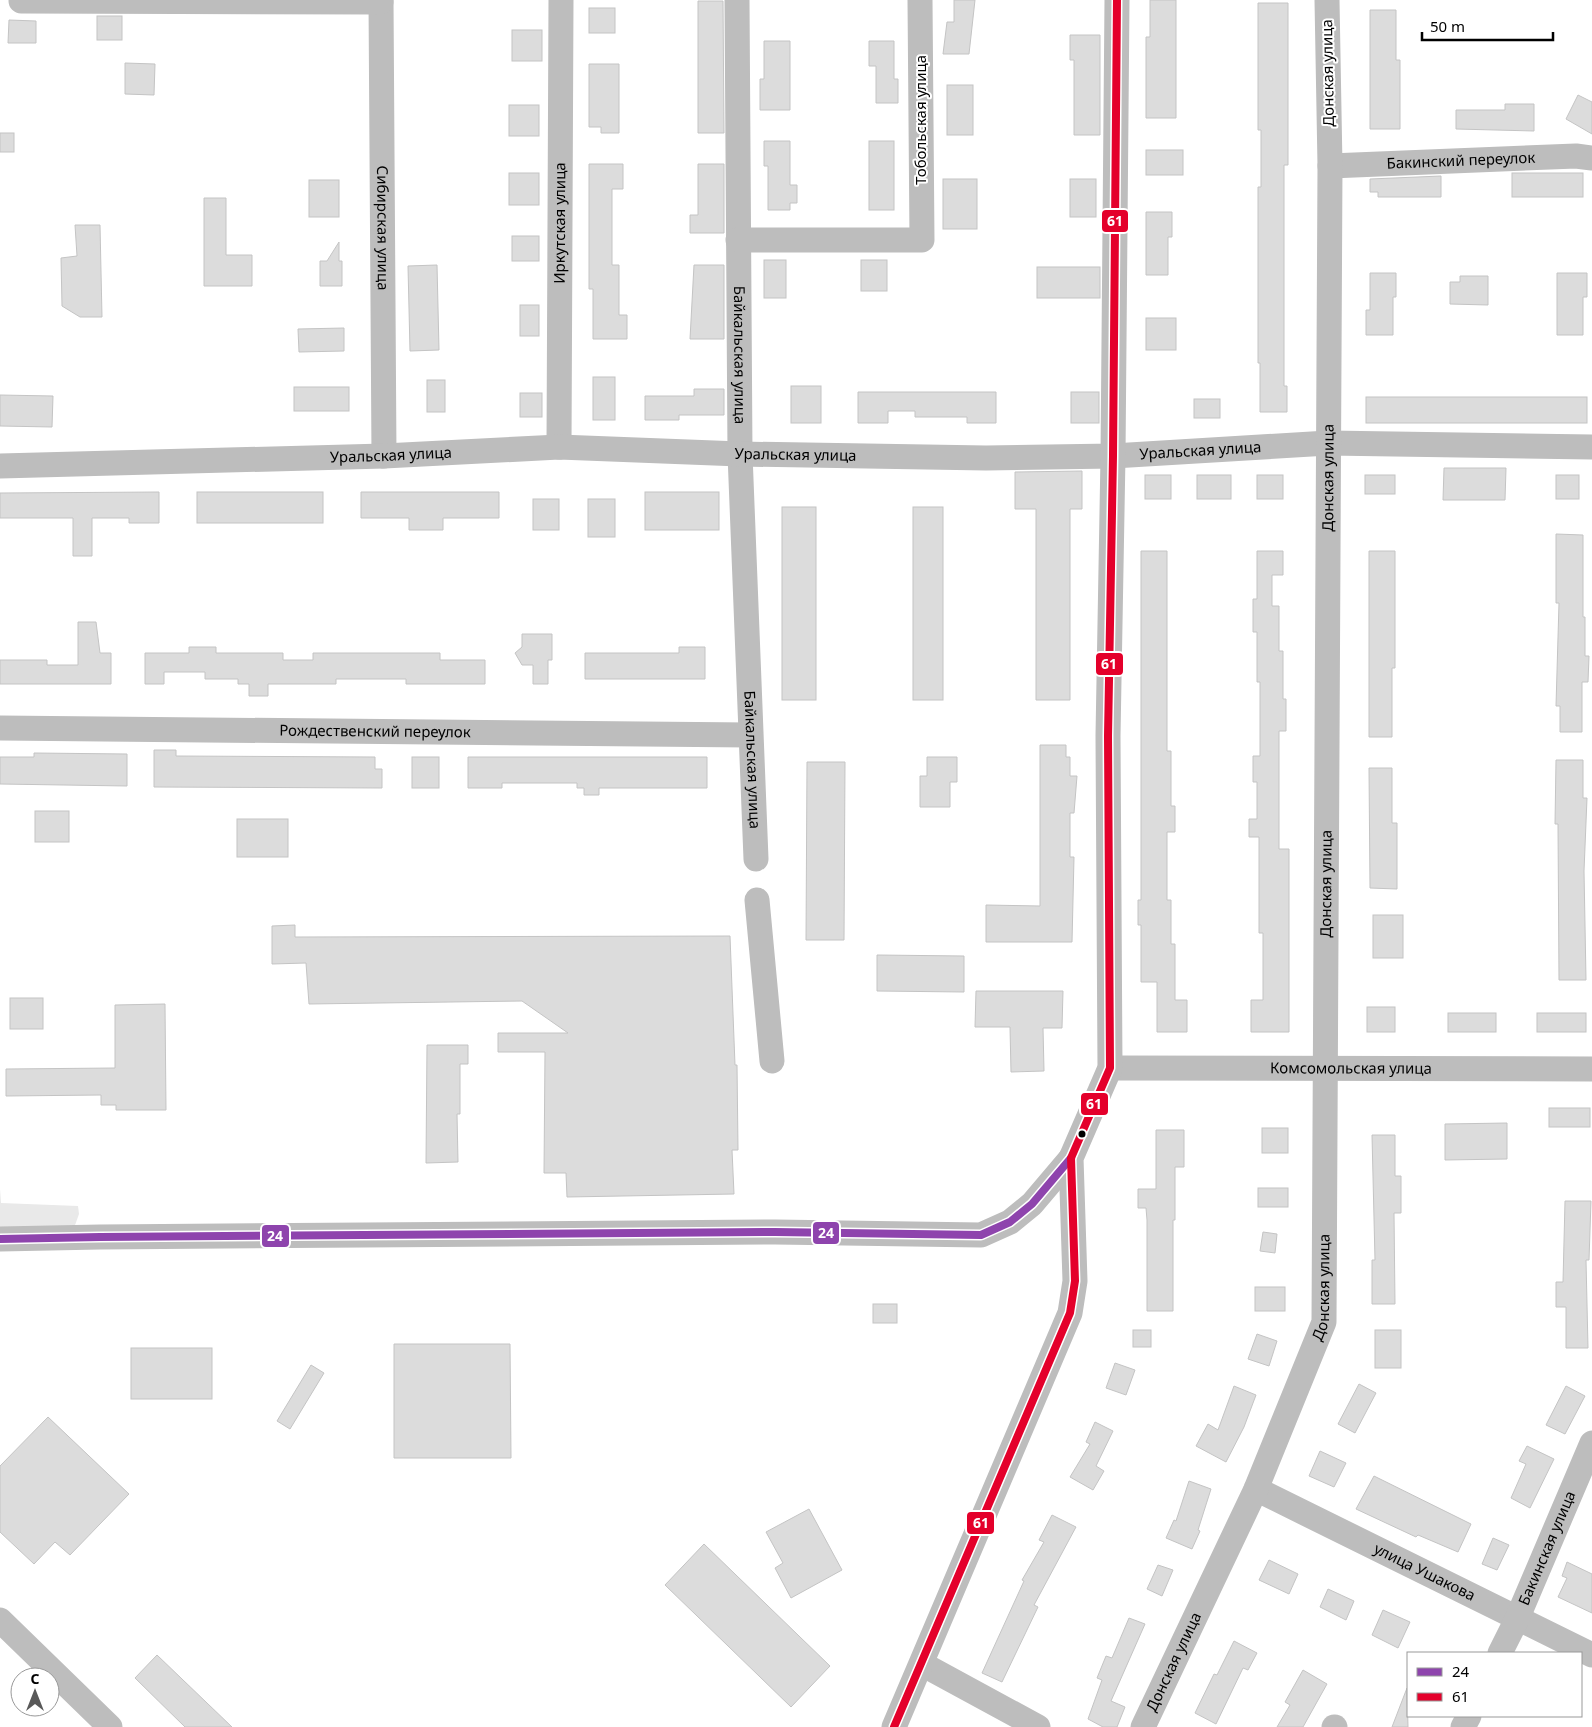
<svg xmlns="http://www.w3.org/2000/svg" width="1592" height="1727" viewBox="0 0 1592 1727" font-family="'Noto Sans',sans-serif">
	<style>
		.green { fill: #e9e9e9 }
		.building { fill: #dcdcdc; stroke: #c4c4c4 }
		.lines { fill: none; stroke-linecap: round; stroke-linejoin: round }
		.minor { stroke: #bdbdbd; stroke-width: 25 }
		.bus-1-casing { stroke: #fff; stroke-width: 11 }
		.bus-2-casing { stroke: #fff; stroke-width: 11 }
		.bus-1 { stroke: #8e44ad; stroke-width: 8 }
		.bus-2 { stroke: #e4002b; stroke-width: 8 }
		.bus-dot { fill: #000; stroke: #fff; stroke-width: 2 }
		.labels { text-anchor: middle; stroke-width: 4; stroke-linejoin: round; paint-order: stroke }
		.street-label { font-size: 15px; fill: #000; stroke: #fff }
		.line-badge { stroke: #fff; stroke-width: 2 }
		.badge-label { font-size: 14px; text-anchor: middle; font-weight: bold; fill: #fff }
	</style>
	<rect width="100%" height="100%" fill="#fff"/>
	<polygon class="green" points="0,1189 1,1203 78,1206 79,1214 74,1228 0,1231"/>
	<g class="building">
		<polygon points="954,0 975,0 969,54 943,54 947,22 954,22"/>
		<polygon points="1150,0 1176,0 1176,118 1146,118 1146,37 1150,37"/>
		<polygon points="698,1 723,1 724,133 698,133"/>
		<polygon points="1258,3 1288,3 1288,165 1284,165 1284,386 1287,386 1287,412 1260,412 1260,363 1258,363 1258,187 1261,187 1261,130 1258,130"/>
		<rect x="589" y="8" width="26" height="25"/>
		<polygon points="1370,10 1396,10 1396,60 1400,60 1400,129 1370,129"/>
		<rect x="97" y="16" width="25" height="24"/>
		<polygon points="9,20 36,21 36,43 8,43"/>
		<rect x="512" y="30" width="30" height="31"/>
		<polygon points="1070,35 1100,35 1100,135 1074,135 1074,60 1070,60"/>
		<polygon points="764,41 790,41 790,110 760,110 760,79 764,79"/>
		<polygon points="869,41 894,41 894,79 898,79 898,103 876,103 876,66 869,66"/>
		<polygon points="125,63 155,64 154,95 125,94"/>
		<polygon points="589,64 619,64 619,133 601,133 601,127 589,127"/>
		<rect x="947" y="85" width="26" height="50"/>
		<polygon points="1578,95 1592,102 1592,134 1566,119"/>
		<polygon points="1505,104 1534,104 1534,131 1456,129 1456,110 1505,110"/>
		<rect x="509" y="105" width="30" height="31"/>
		<rect x="0" y="133" width="14" height="19"/>
		<polygon points="764,141 790,141 790,185 797,185 797,203 790,203 790,210 768,210 768,166 764,166"/>
		<rect x="869" y="141" width="25" height="69"/>
		<rect x="1146" y="150" width="37" height="25"/>
		<polygon points="589,164 623,164 623,189 612,189 612,265 619,265 619,315 627,315 627,339 593,339 593,289 589,289"/>
		<polygon points="698,164 724,164 724,233 690,233 690,215 698,215"/>
		<rect x="509" y="173" width="30" height="32"/>
		<rect x="1512" y="173" width="71" height="24"/>
		<polygon points="1441,176 1441,197 1378,197 1378,192 1370,192 1370,179"/>
		<rect x="943" y="179" width="34" height="50"/>
		<rect x="1070" y="179" width="26" height="38"/>
		<rect x="309" y="180" width="30" height="37"/>
		<polygon points="204,198 226,198 226,255 252,255 252,286 204,286"/>
		<polygon points="1146,212 1172,212 1172,237 1168,237 1168,275 1146,275"/>
		<polygon points="75,225 100,225 102,317 80,317 62,306 61,258 77,256"/>
		<rect x="512" y="236" width="27" height="25"/>
		<polygon points="339,242 339,261 342,261 342,286 320,286 320,261 327,261"/>
		<rect x="764" y="260" width="22" height="38"/>
		<rect x="861" y="260" width="26" height="31"/>
		<polygon points="437,265 439,350 410,351 408,266"/>
		<polygon points="694,265 724,265 724,339 690,339"/>
		<rect x="1037" y="267" width="63" height="31"/>
		<polygon points="1370,273 1396,273 1396,297 1393,297 1393,335 1366,335 1366,310 1370,310"/>
		<polygon points="1557,273 1587,273 1587,297 1583,297 1583,335 1557,335"/>
		<polygon points="1460,276 1488,276 1488,305 1450,304 1450,282 1460,282"/>
		<rect x="520" y="305" width="19" height="31"/>
		<rect x="1146" y="318" width="30" height="32"/>
		<polygon points="344,328 344,351 299,352 298,329"/>
		<rect x="593" y="377" width="22" height="43"/>
		<rect x="427" y="380" width="18" height="32"/>
		<rect x="791" y="386" width="30" height="37"/>
		<rect x="294" y="387" width="55" height="24"/>
		<polygon points="694,389 724,389 724,415 679,415 679,420 645,420 645,396 694,396"/>
		<polygon points="858,392 996,392 996,423 967,423 967,417 915,417 915,411 888,411 888,423 858,423"/>
		<rect x="1071" y="392" width="28" height="31"/>
		<rect x="520" y="393" width="22" height="24"/>
		<polygon points="0,395 53,396 52,427 0,426"/>
		<rect x="1366" y="397" width="221" height="26"/>
		<rect x="1194" y="399" width="26" height="19"/>
		<polygon points="1444,468 1506,468 1505,500 1443,500"/>
		<polygon points="1082,471 1082,509 1070,509 1070,700 1036,700 1036,509 1015,509 1015,472"/>
		<rect x="1145" y="475" width="26" height="24"/>
		<rect x="1197" y="475" width="34" height="24"/>
		<rect x="1257" y="475" width="26" height="24"/>
		<rect x="1365" y="475" width="30" height="19"/>
		<rect x="1556" y="475" width="23" height="24"/>
		<polygon points="159,492 159,523 129,523 129,518 92,518 92,556 73,556 73,518 0,518 0,493"/>
		<rect x="197" y="492" width="126" height="31"/>
		<polygon points="361,492 499,492 499,518 443,518 443,530 409,530 409,518 361,518"/>
		<rect x="645" y="492" width="74" height="38"/>
		<rect x="533" y="499" width="26" height="31"/>
		<rect x="588" y="499" width="27" height="38"/>
		<rect x="782" y="507" width="34" height="193"/>
		<rect x="913" y="507" width="30" height="193"/>
		<polygon points="1556,534 1583,535 1583,617 1585,617 1585,656 1589,656 1588,682 1582,682 1582,732 1560,732 1560,706 1556,706 1559,603 1556,603"/>
		<polygon points="1141,551 1167,551 1167,751 1171,751 1171,806 1175,806 1175,832 1167,832 1167,900 1171,900 1171,944 1175,944 1175,1000 1187,1000 1187,1032 1157,1032 1157,982 1141,982 1141,925 1138,925 1138,900 1141,900"/>
		<polygon points="1257,551 1283,551 1283,575 1272,575 1272,606 1279,606 1279,651 1283,651 1283,699 1286,699 1286,731 1279,731 1279,849 1289,849 1289,1032 1251,1032 1251,1000 1263,1000 1263,933 1259,933 1259,837 1249,837 1249,819 1257,819 1257,782 1253,782 1253,756 1260,756 1260,682 1257,682 1257,632 1253,632 1253,599 1257,599"/>
		<polygon points="1369,551 1395,551 1395,668 1392,668 1392,737 1369,737"/>
		<polygon points="78,622 96,622 100,653 111,653 111,684 0,684 0,660 47,660 47,665 78,665"/>
		<polygon points="522,634 552,634 552,660 548,660 548,684 533,684 533,665 522,665 515,653 522,647"/>
		<polygon points="189,647 216,647 216,653 283,653 283,660 313,660 313,653 440,653 440,660 485,660 485,684 406,684 406,679 336,679 336,684 268,684 268,696 249,696 249,684 238,684 238,679 205,679 205,672 164,672 164,684 145,684 145,653 189,653"/>
		<polygon points="679,647 705,647 705,679 585,679 585,653 679,653"/>
		<polygon points="1040,745 1066,745 1066,757 1070,757 1070,776 1077,776 1074,813 1070,813 1070,857 1074,857 1072,942 986,942 986,905 1040,906"/>
		<polygon points="154,750 176,750 176,756 375,757 375,769 382,769 382,788 154,787"/>
		<polygon points="34,753 127,754 127,786 0,784 0,757 34,757"/>
		<rect x="412" y="757" width="27" height="31"/>
		<polygon points="468,757 707,757 707,788 599,788 599,795 584,795 584,788 577,788 577,783 502,783 502,788 468,788"/>
		<polygon points="927,757 957,757 957,782 950,782 950,807 920,807 920,776 927,776"/>
		<polygon points="1556,760 1583,760 1583,798 1587,798 1584,871 1586,980 1559,980 1558,824 1555,824"/>
		<polygon points="807,762 845,762 844,940 806,940"/>
		<polygon points="1369,768 1392,768 1392,823 1397,823 1397,889 1370,888"/>
		<rect x="35" y="811" width="34" height="31"/>
		<rect x="237" y="819" width="51" height="38"/>
		<rect x="1373" y="915" width="30" height="43"/>
		<polygon points="295,925 295,937 730,936 735,1065 737,1065 738,1150 732,1150 734,1194 567,1197 566,1173 544,1173 545,1052 498,1052 498,1033 568,1033 522,1001 309,1004 306,963 272,964 272,926"/>
		<polygon points="877,955 964,956 964,992 877,991"/>
		<polygon points="976,991 1063,991 1062,1028 1043,1028 1044,1071 1011,1072 1010,1027 975,1027"/>
		<rect x="10" y="998" width="33" height="31"/>
		<polygon points="165,1004 166,1110 116,1110 116,1105 101,1105 101,1095 6,1096 6,1069 115,1068 115,1005"/>
		<rect x="1367" y="1007" width="28" height="25"/>
		<rect x="1448" y="1013" width="48" height="19"/>
		<rect x="1537" y="1013" width="49" height="19"/>
		<polygon points="427,1045 468,1045 468,1064 460,1064 460,1114 457,1114 458,1162 426,1163"/>
		<rect x="1549" y="1108" width="41" height="19"/>
		<polygon points="1507,1123 1507,1159 1445,1160 1445,1124"/>
		<rect x="1262" y="1128" width="26" height="25"/>
		<polygon points="1156,1130 1184,1130 1184,1167 1175,1167 1175,1220 1173,1220 1173,1311 1147,1311 1147,1220 1146,1208 1138,1208 1138,1189 1156,1189"/>
		<polygon points="1372,1135 1395,1135 1395,1176 1401,1176 1401,1213 1394,1213 1395,1304 1372,1304 1372,1260 1375,1260"/>
		<rect x="1258" y="1188" width="30" height="19"/>
		<polygon points="1565,1201 1591,1201 1589,1260 1586,1260 1588,1348 1566,1348 1566,1307 1556,1307 1556,1282 1563,1282"/>
		<polygon points="1263,1232 1277,1234 1275,1253 1260,1251"/>
		<rect x="1255" y="1287" width="30" height="24"/>
		<rect x="873" y="1304" width="24" height="19"/>
		<rect x="1133" y="1330" width="18" height="17"/>
		<rect x="1375" y="1330" width="26" height="38"/>
		<polygon points="1257,1334 1277,1341 1269,1366 1248,1359"/>
		<polygon points="394,1344 510,1344 511,1458 394,1458"/>
		<rect x="131" y="1348" width="81" height="51"/>
		<polygon points="1115,1363 1135,1370 1126,1395 1106,1388"/>
		<polygon points="311,1365 324,1373 290,1429 277,1421"/>
		<polygon points="1359,1384 1376,1393 1355,1433 1338,1424"/>
		<polygon points="1234,1386 1256,1395 1244,1427 1226,1462 1196,1446 1208,1424 1218,1430"/>
		<polygon points="1566,1386 1585,1396 1565,1434 1546,1425"/>
		<polygon points="48,1417 129,1494 70,1555 55,1542 34,1564 0,1532 0,1466"/>
		<polygon points="1095,1422 1113,1431 1096,1466 1104,1471 1093,1490 1070,1477 1090,1444 1086,1442"/>
		<polygon points="1527,1446 1554,1459 1530,1508 1511,1498 1526,1464 1519,1461"/>
		<polygon points="1320,1451 1346,1463 1334,1487 1309,1476"/>
		<polygon points="1374,1476 1471,1524 1458,1552 1418,1535 1416,1537 1356,1509"/>
		<polygon points="1189,1481 1211,1489 1198,1530 1200,1531 1192,1549 1166,1538 1174,1520 1176,1521"/>
		<polygon points="809,1509 842,1570 791,1598 775,1568 783,1563 766,1532"/>
		<polygon points="1052,1515 1076,1527 1034,1605 1038,1607 1002,1682 982,1673 1024,1581 1022,1580 1044,1542 1039,1540"/>
		<polygon points="1493,1538 1509,1545 1497,1570 1482,1564"/>
		<polygon points="704,1544 830,1666 791,1707 665,1585"/>
		<polygon points="1269,1560 1298,1574 1289,1594 1259,1580"/>
		<polygon points="1567,1562 1592,1574 1592,1613 1558,1597 1567,1578 1562,1576"/>
		<polygon points="1158,1565 1173,1570 1162,1596 1147,1589"/>
		<polygon points="1328,1589 1354,1601 1346,1620 1320,1607"/>
		<polygon points="1383,1610 1410,1622 1398,1648 1372,1635"/>
		<polygon points="1129,1618 1145,1624 1111,1701 1125,1707 1117,1727 1103,1727 1088,1719 1102,1680 1097,1678 1106,1656 1112,1658"/>
		<polygon points="1234,1641 1257,1653 1248,1670 1243,1668 1216,1724 1195,1713 1214,1674 1217,1675"/>
		<polygon points="157,1655 232,1727 185,1727 135,1678"/>
		<polygon points="1303,1670 1327,1684 1303,1727 1277,1727 1290,1705 1285,1702"/>
		<polygon points="1407,1688 1408,1727 1392,1727"/>
	</g>
	<g class="lines">
		<g class="minor">
			<path id="s1" d="M381,0l3,456"/>
			<path id="s2" d="M737,0l3,454 16,405"/>
			<polyline points="21,1 381,2"/>
			<path id="s3" d="M1330,166l246,-10 16,2"/>
			<polyline points="738,240 922,240 920,0"/>
			<path id="s4" d="M559,447l2,-447"/>
			<path id="s5" d="M0,466l384,-10 175,-9 181,7 246,4 127,-2 215,-13 264,4"/>
			<path id="s6" d="M0,728l750,7"/>
			<polyline points="757,900 772,1061"/>
			<path id="s7" d="M1110,1068l482,1"/>
			<polyline points="0,1239 100,1237 775,1232 981,1235 1010,1222 1032,1204 1071,1158"/>
			<path id="s8" d="M1256,1489l336,166"/>
			<polyline points="0,1620 110,1727"/>
			<path id="s9" d="M1500,1653l17,-34 75,-176"/>
			<polyline points="922,1664 1038,1727"/>
			<polyline points="894,1727 1070,1313 1075,1281 1071,1158 1110,1068 1108,736 1113,456 1117,0"/>
			<path id="s10" d="M1143,1727l113,-238 68,-167 6,-1156 -3,-166"/>
			<polyline points="1334,1727 1335,1727"/>
			<polyline points="1463,1727 1469,1716"/>
		</g>
		<defs>
			<polyline id="bus-1" points="0,1239 100,1237 775,1232 981,1235 1010,1222 1032,1204 1071,1158"/>
			<polyline id="bus-2" points="894,1727 1070,1313 1075,1281 1071,1158 1110,1068 1108,736 1113,456 1117,0"/>
		</defs>
		<use href="#bus-1" class="bus-1-casing"/>
		<use href="#bus-2" class="bus-2-casing"/>
		<use href="#bus-1" class="bus-1"/>
		<use href="#bus-2" class="bus-2"/>
	</g>
	<circle class="bus-dot" cx="1082" cy="1134" r="4.5"/>
	<g class="labels">
		<g class="street-label">
			<text transform="translate(1328 73) rotate(-91)" y="5">Донская улица</text>
			<text transform="translate(921 120) rotate(-90)" y="5">Тобольская улица</text>
			<text dy="5" stroke="none"><textPath href="#s3" startOffset="131">Бакинский переулок</textPath></text>
			<text dy="5" stroke="none"><textPath href="#s4" startOffset="224">Иркутская улица</textPath></text>
			<text dy="5" stroke="none"><textPath href="#s1" startOffset="228">Сибирская улица</textPath></text>
			<text dy="5" stroke="none"><textPath href="#s2" startOffset="355">Байкальская улица</textPath></text>
			<text dy="5" stroke="none"><textPath href="#s5" startOffset="1201">Уральская улица</textPath></text>
			<text dy="5" stroke="none"><textPath href="#s5" startOffset="796">Уральская улица</textPath></text>
			<text dy="5" stroke="none"><textPath href="#s5" startOffset="391">Уральская улица</textPath></text>
			<text dy="5" stroke="none"><textPath href="#s10" startOffset="1288">Донская улица</textPath></text>
			<text dy="5" stroke="none"><textPath href="#s6" startOffset="375">Рождественский переулок</textPath></text>
			<text dy="5" stroke="none"><textPath href="#s2" startOffset="760">Байкальская улица</textPath></text>
			<text dy="5" stroke="none"><textPath href="#s10" startOffset="882">Донская улица</textPath></text>
			<text dy="5" stroke="none"><textPath href="#s7" startOffset="241">Комсомольская улица</textPath></text>
			<text dy="5" stroke="none"><textPath href="#s10" startOffset="478">Донская улица</textPath></text>
			<text dy="5" stroke="none"><textPath href="#s9" startOffset="115">Бакинская улица</textPath></text>
			<text dy="5" stroke="none"><textPath href="#s8" startOffset="188">улица Ушакова</textPath></text>
			<text dy="5" stroke="none"><textPath href="#s10" startOffset="72">Донская улица</textPath></text>
		</g>
	</g>
	<g class="line-badge">
		<rect x="1101" y="209" width="28" height="24" rx="5" fill="#e4002b"/>
		<rect x="1095" y="652" width="29" height="24" rx="5" fill="#e4002b"/>
		<rect x="1080" y="1092" width="29" height="24" rx="5" fill="#e4002b"/>
		<rect x="812" y="1221" width="28" height="24" rx="5" fill="#8e44ad"/>
		<rect x="261" y="1224" width="29" height="24" rx="5" fill="#8e44ad"/>
		<rect x="966" y="1511" width="29" height="24" rx="5" fill="#e4002b"/>
	</g>
	<g class="badge-label">
		<text x="1115" y="226">61</text>
		<text x="1109" y="669">61</text>
		<text x="1094" y="1109">61</text>
		<text x="826" y="1238">24</text>
		<text x="275" y="1241">24</text>
		<text x="981" y="1528">61</text>
	</g>
	<rect x="1407" y="1652" width="175" height="65" fill="#ffffff" stroke="#999999"/>
	<rect x="1417" y="1668" width="25" height="8" fill="#8e44ad" stroke="#999999"/>
	<text x="1452" y="1677" font-size="15" fill="#000000">24</text>
	<rect x="1417" y="1693" width="25" height="8" fill="#e4002b" stroke="#999999"/>
	<text x="1452" y="1702" font-size="15" fill="#000000">61</text>
	<g transform="translate(35 1692)"><circle r="24" fill="#ffffff" stroke="#999999"/>
	<path d="M0-4L9 19L0 12L-9 19Z" fill="#595959"/>
	<text y="-8" font-size="14" font-weight="bold" text-anchor="middle" fill="#000000">С</text>
	</g>
	<path d="M1422 32v8h131v-8" fill="none" stroke="#000000" stroke-width="2.5"/>
	<text x="1430" y="32" font-size="15" fill="#000000" stroke="#ffffff" stroke-width="4" paint-order="stroke">50 m</text>
</svg>
